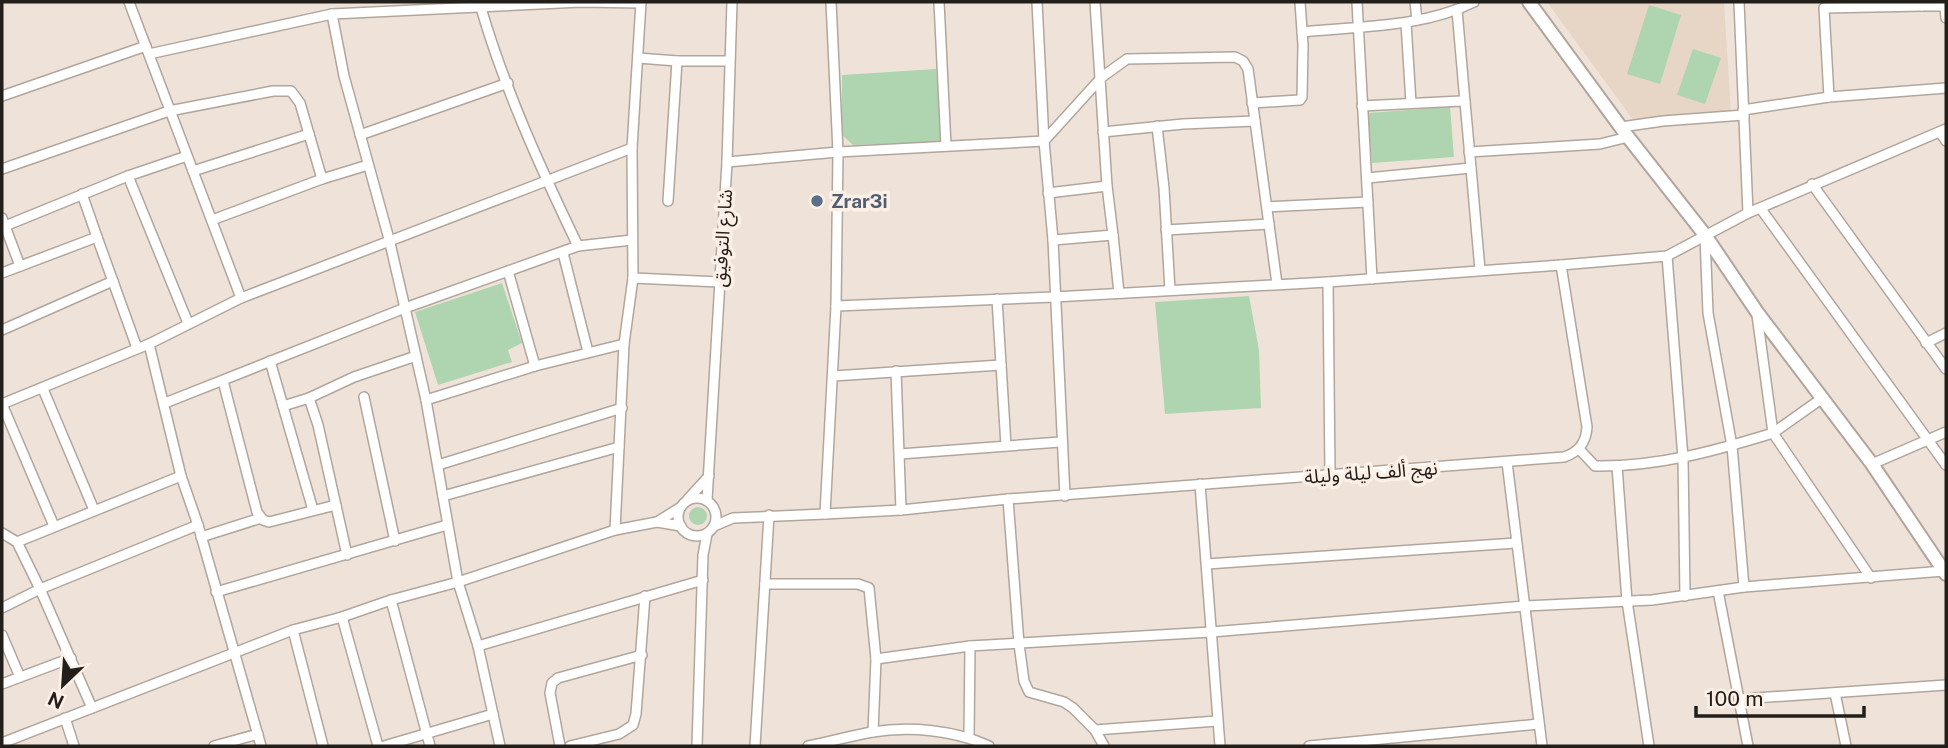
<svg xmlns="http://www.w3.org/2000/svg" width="1948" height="748" viewBox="0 0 1948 748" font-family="'Public Sans','Noto Sans Arabic',sans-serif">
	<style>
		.built { fill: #e7d5c6 }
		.green { fill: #aed5b0 }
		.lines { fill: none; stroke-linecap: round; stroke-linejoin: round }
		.street-casing { stroke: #b1a69d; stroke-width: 12 }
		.secondary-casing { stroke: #b1a69d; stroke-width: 16 }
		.street { stroke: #fff; stroke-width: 9 }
		.secondary { stroke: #fff; stroke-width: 12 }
		.service-dot { fill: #5c6f8a; stroke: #fcf0e6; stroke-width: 2.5 }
		.labels { text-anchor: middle; stroke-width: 7; stroke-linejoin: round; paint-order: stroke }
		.service-label { font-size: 19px; font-weight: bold; fill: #4e5e75; stroke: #fcf0e6; text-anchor: start }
		.street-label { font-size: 19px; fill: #221e1a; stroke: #fcf0e6 }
	</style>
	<rect width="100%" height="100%" fill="#efe3d9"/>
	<polygon class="built" points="1547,2 1724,2 1731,113 1634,121"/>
	<g class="green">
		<polygon points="1649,5 1681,15 1660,84 1627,74"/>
		<polygon points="1693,49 1721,58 1705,104 1677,95"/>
		<polygon points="936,69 942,142 853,145 842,135 842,75"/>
		<polygon points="1450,107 1454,157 1372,163 1368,113"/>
		<polygon points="502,283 522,343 508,350 512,362 438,385 415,312"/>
		<polygon points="1249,296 1259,350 1261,408 1165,414 1155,302"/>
		<circle cx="698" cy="516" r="9"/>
	</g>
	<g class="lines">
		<defs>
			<g id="street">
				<polyline points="129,2 241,298"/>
				<polyline points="939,2 946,146"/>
				<polyline points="1037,2 1044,141 1053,240 1065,496"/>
				<polyline points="1357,2 1372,279"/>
				<polyline points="1415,2 1417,20"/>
				<polyline points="1739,2 1748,213"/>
				<polyline points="1921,2 1922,6 1946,6"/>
				<polyline points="1945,6 1946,18"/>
				<path d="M481,8c24,82 60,161 97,238"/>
				<polyline points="1457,10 1465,102"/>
				<polyline points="332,14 344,76 389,239 405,308 426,400 458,582 478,646 500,746"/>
				<polyline points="1406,23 1411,103"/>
				<path d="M1302,32c57,-6 120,-4 172,-30"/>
				<polyline points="149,54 332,14 581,2 641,3"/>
				<polyline points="638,58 677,61 729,61"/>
				<polyline points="2,96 146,46"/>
				<polyline points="1829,97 1946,88"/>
				<polyline points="1252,103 1300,100 1302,97 1303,45 1300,2"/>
				<polyline points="1362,106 1461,101 1465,102 1471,168 1367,178"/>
				<polyline points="1743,110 1829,97 1824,8 1922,6"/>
				<polyline points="1157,126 1164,188 1170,290"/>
				<polyline points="1621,127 1663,121 1744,115"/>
				<polyline points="1103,132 1183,124 1255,121"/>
				<polyline points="1940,132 1946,141"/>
				<polyline points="360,135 508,83"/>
				<polyline points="1469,152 1600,144 1628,137"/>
				<polyline points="727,162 838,152 1044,141 1102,77 1127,59 1235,57 1243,61 1248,69 1277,284"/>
				<polyline points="1471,168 1480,270"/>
				<polyline points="2,169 169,111 273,91 291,91 300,103 322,179 212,220"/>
				<polyline points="193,171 309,134"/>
				<polyline points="128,176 188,323"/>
				<polyline points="322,179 368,165"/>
				<polyline points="1812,184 1946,369"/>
				<polyline points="1048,193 1107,186"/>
				<polyline points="668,201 677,61"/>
				<polyline points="1267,207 1368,202"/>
				<polyline points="1761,209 1946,465"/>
				<polyline points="2,218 20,266"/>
				<polyline points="5,226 128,176 187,156"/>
				<polyline points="1166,230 1269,224"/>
				<polyline points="1113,235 1119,293"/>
				<polyline points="1705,236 1708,313 1732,446 1744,587"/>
				<polyline points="97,237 137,348"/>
				<polyline points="1053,240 1113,235 1107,186 1095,2"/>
				<polyline points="563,253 588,352"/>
				<polyline points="1667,256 1683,458 1685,596"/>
				<polyline points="508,271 535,366"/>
				<polyline points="2,273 97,237 82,194"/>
				<polyline points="633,278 719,282"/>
				<polyline points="1328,282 1330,474"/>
				<polyline points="997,299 1006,446"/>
				<polyline points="836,306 1054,297 1328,282 1561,265"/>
				<polyline points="2,330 113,281"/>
				<polyline points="1926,343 1946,333"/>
				<polyline points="149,344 181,476 198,525 261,746"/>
				<polyline points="270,361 313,510"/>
				<polyline points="896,371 901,510"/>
				<polyline points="833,376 1001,365"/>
				<polyline points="223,381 257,512 263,520 269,522 336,505"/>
				<polyline points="43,389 94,510"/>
				<polyline points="364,397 395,541"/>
				<polyline points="309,398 354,377 416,356"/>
				<polyline points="1821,399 1773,433 1871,578"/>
				<polyline points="426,400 535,366 624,344"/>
				<polyline points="165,403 405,308 578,246 632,240"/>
				<polyline points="283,406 309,398 318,425 347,555"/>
				<path d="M1579,449l16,17c62,1 120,-15 178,-33l-16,-118"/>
				<polyline points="900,454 1060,442"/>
				<polyline points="1507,462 1542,746"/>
				<polyline points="1872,464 1946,432"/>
				<polyline points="438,465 622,408"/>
				<polyline points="1617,466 1627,601 1649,746"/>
				<polyline points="1200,484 1220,746"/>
				<polyline points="443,496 619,447"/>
				<circle cx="697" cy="517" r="19"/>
				<polyline points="688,499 709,476"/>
				<polyline points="1008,499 1019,644 1024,681 1029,692 1064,702 1073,708 1095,730 1217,721"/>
				<polyline points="707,500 727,162 732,2"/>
				<path d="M825,514l76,-4 107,-11 556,-42c15,-5 22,-14 23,-30l-26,-162 106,-9 81,-43 198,-84"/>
				<polyline points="657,522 681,507"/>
				<polyline points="54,526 2,404 149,344 241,298 632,148"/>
				<polyline points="714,526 733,518 825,514 836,306 838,152 831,2"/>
				<polyline points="615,530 624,344 633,278 632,148 641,2"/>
				<polyline points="2,533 17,542 40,589 92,708"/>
				<polyline points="201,537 261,518"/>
				<polyline points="17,542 181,476"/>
				<polyline points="1207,564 1516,543"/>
				<polyline points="765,584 858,584 869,588 876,659 873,732"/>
				<polyline points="1718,591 1748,746"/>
				<polyline points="216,592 447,525"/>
				<polyline points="391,600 430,746"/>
				<polyline points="2,608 40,589 198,525"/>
				<polyline points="342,617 378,746"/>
				<polyline points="293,630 323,746"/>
				<polyline points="2,635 20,677"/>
				<polyline points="478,646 703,580"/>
				<polyline points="876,659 970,646 1211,632 1525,606 1652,600 1744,587 1944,571"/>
				<polyline points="2,684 71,658"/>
				<polyline points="1835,693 1846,746"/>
				<polyline points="1740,699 1946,685"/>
				<polyline points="65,718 74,746"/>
				<polyline points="1095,730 1104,746"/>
				<polyline points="969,737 970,646"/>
				<polyline points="2,743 293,630 342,617 391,600 458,582 615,530 657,522 681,526"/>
				<polyline points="214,746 258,734"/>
				<polyline points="384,746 493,714"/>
				<polyline points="560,746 550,693 552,683 558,678 642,655"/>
				<polyline points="570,746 619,734 633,725 636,714 645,596"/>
				<polyline points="697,746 703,555 707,534"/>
				<polyline points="755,746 769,515"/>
				<path d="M808,746c21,-4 42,-10 64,-14 38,-6 82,-2 117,14"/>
				<polyline points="1309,746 1539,724"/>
			</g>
			<polyline id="secondary" points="1529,2 1628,137 1705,235 1757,312 1872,464 1946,574"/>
		</defs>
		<use href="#street" class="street-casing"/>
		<use href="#secondary" class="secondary-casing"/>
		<use href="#street" class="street"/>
		<use href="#secondary" class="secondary"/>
	</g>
	<circle class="service-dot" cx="817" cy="201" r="7"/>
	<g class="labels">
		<g class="service-label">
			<text x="831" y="208">Zrar3i</text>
		</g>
		<g class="street-label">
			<text transform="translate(722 238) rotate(-86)" y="7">شارع التوفيق</text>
			<text transform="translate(1371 472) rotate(-4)" y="7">نهج ألف ليلة وليلة</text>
		</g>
	</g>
	<rect width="1948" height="748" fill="none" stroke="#221e1a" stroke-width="7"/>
	<g transform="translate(63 685) rotate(205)" stroke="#fcf0e6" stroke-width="5" paint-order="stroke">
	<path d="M0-5L12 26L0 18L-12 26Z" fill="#221e1a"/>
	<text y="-10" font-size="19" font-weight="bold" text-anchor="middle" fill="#221e1a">N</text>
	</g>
	<path d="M1696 706v10h168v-10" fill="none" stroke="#221e1a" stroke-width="3.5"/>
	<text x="1706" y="706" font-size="21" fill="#221e1a" stroke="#fcf0e6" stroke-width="5" paint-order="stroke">100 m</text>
</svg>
